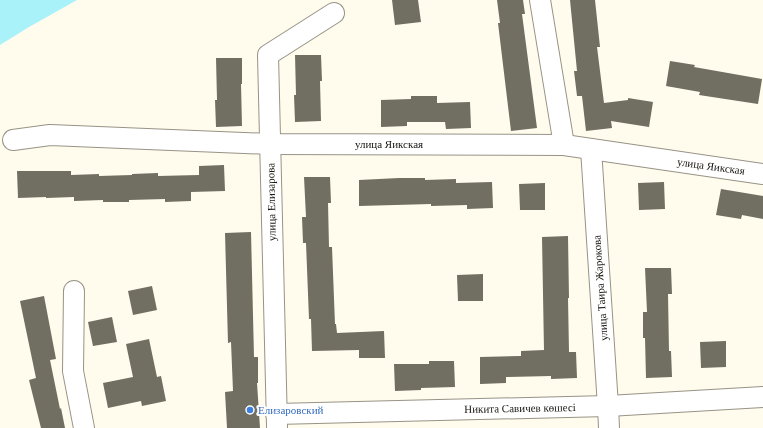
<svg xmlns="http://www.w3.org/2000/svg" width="763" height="428" viewBox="0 0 763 428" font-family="'Times New Roman',serif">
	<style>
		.water { fill: #a9f2fa }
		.building { fill: #716e62 }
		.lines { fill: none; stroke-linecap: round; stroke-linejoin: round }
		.street-casing { stroke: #979386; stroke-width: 22 }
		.street { stroke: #fff; stroke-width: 20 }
		.shop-dot { fill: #3f7fe0; stroke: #fff; stroke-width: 1.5 }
		.labels { text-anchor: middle; stroke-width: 4; stroke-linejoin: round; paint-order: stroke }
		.street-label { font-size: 11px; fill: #171510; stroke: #fff }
		.shop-label { font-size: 11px; fill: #366cbe; stroke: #fff; text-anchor: start }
	</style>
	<rect width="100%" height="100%" fill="#fffbed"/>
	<polygon class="water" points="0,0 77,0 29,27 0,45"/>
	<g class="building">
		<polygon points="392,0 418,0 421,22 395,25"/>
		<polygon points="497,0 523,0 525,14 522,14 537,128 511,131 498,23 500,23"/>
		<polygon points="570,0 595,0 600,47 597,47 604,103 628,100 628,98 653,102 649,127 611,121 612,128 586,131 582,96 577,96 574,71 577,71"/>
		<polygon points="295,55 321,55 322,81 320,81 321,121 295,122 294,95 296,95"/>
		<polygon points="216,58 242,58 242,84 241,84 242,126 216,127 215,100 217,100"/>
		<polygon points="670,61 695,65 694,67 762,79 758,104 699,95 700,92 666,86"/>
		<polygon points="411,96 437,96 437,103 470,102 471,128 446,129 445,122 407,122 407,126 381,127 381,100 411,99"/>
		<polygon points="224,165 225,191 191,192 191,201 165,202 165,199 129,200 129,202 103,202 103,200 74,201 74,197 46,198 46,197 18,198 17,171 71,171 71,175 99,174 99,176 132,175 132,174 158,173 158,176 199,175 199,166"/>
		<polygon points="304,177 330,177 331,203 328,203 329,247 332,247 335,324 336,324 337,333 384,331 385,358 359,358 359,350 312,351 311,319 309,319 306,243 303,243 302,217 306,217"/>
		<polygon points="399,178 425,178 425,180 456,179 456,183 492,182 493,208 467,209 467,205 431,206 431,204 359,206 359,180"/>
		<polygon points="664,182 665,209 639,210 638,183"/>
		<polygon points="545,183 545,210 520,210 519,184"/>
		<polygon points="721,189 763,196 763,219 742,215 741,219 716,215"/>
		<polygon points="251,232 254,357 258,357 258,383 257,383 260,428 227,428 225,392 233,391 231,342 228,343 225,233"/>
		<polygon points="568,236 569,298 568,298 569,352 576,352 577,378 551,379 551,376 506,377 506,383 480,384 480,357 521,356 521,351 544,350 542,237"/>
		<polygon points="645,268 671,268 672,294 668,294 669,351 671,351 672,377 646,378 645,338 643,338 643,312 647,312"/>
		<polygon points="483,274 483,301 458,301 457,275"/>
		<polygon points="152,286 157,310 133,315 128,291"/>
		<polygon points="44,296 56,359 50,360 60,409 61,408 65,428 41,428 29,380 36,378 20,301"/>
		<polygon points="112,317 117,342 93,346 88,322"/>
		<polygon points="149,339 157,377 161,376 166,401 142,406 141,401 108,408 103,383 133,377 126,344"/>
		<polygon points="726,341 726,367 701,368 700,342"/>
		<polygon points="429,361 454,361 455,387 421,388 421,390 395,391 394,364 429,364"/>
	</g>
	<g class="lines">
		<defs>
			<g id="street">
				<polyline points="540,0 564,145"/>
				<polyline points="13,140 50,135 270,144 564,145 763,174"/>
				<polyline points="591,149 608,406 609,428"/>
				<polyline points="74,291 73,371 84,428"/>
				<polyline points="276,414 608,406 763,397"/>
				<polyline points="277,426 268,55 334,13"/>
			</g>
		</defs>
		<use href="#street" class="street-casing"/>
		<use href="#street" class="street"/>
	</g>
	<circle class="shop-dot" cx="250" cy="410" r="4"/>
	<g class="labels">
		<g class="street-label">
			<text x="389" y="148">улица Яикская</text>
			<text transform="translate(711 166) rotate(8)" y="4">улица Яикская</text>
			<text transform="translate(271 202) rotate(-91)" y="4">улица Елизарова</text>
			<text transform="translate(600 288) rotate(-94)" y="4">улица Таира Жарокова</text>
			<text transform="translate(520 408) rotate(-1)" y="4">Никита Савичев көшесі</text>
		</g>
		<g class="shop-label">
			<text x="258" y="414">Елизаровский</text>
		</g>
	</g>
</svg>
